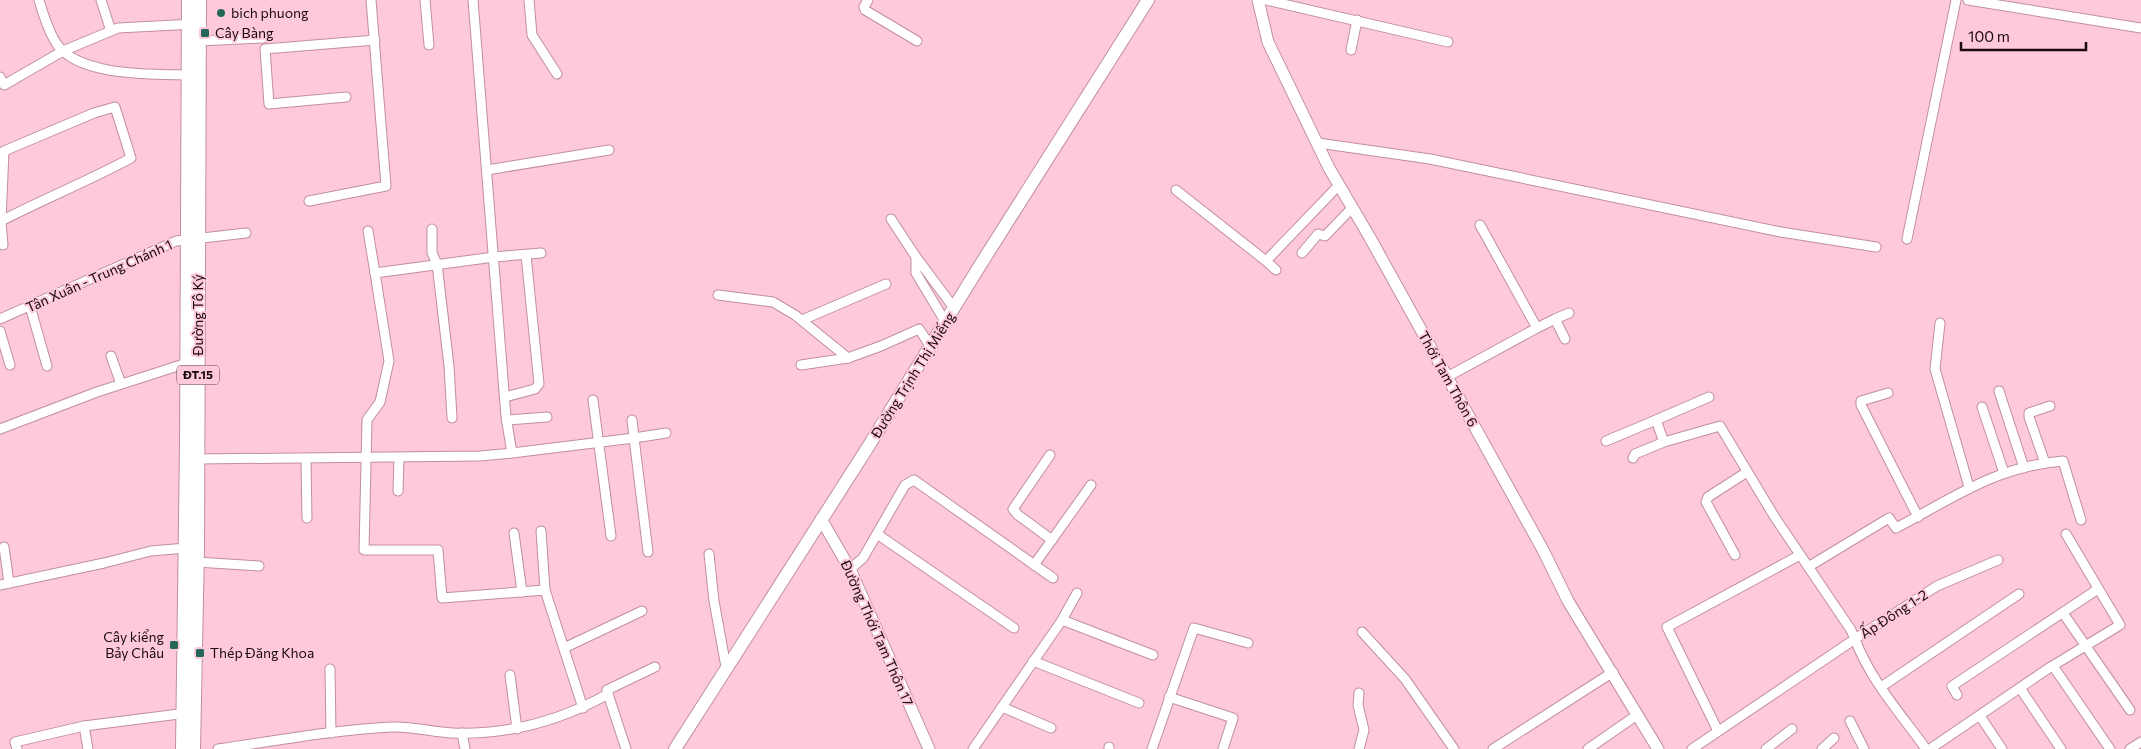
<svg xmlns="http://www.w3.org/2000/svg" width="2141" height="749" viewBox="0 0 2141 749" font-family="Commissioner,sans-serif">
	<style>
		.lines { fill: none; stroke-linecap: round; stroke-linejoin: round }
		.minor-casing { stroke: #c18ea0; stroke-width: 11 }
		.tertiary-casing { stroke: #c18ea0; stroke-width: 13 }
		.secondary-casing { stroke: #c18ea0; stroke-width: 14 }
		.primary-casing { stroke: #c18ea0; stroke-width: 16 }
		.minor { stroke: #fff; stroke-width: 9 }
		.tertiary { stroke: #fff; stroke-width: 11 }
		.secondary { stroke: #fff; stroke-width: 12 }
		.primary { stroke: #fff; stroke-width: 14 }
		.poi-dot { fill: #25685a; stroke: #ffc9dc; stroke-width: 2 }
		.labels { text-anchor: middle; stroke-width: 4; stroke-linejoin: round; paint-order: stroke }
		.shield { fill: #ffc9dc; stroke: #5e424c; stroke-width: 1 }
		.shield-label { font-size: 12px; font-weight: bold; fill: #19080e }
		.poi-label { font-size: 14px; fill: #19080e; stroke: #ffc9dc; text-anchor: start }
		.street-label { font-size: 14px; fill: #19080e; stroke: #ffc9dc }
	</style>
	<rect width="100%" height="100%" fill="#ffc9dc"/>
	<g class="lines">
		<defs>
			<g id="minor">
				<path d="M39,0c4,14 9,30 17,43 22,34 97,31 133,32"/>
				<polyline points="101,0 111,31"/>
				<polyline points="425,0 429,45"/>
				<polyline points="473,0 506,417 512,453 634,438 648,552"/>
				<polyline points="529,0 532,35 557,74"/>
				<polyline points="868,0 864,7 865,10 917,41"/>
				<polyline points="1266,0 1448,42"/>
				<polyline points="1968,0 2141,28"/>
				<polyline points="199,41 263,38"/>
				<polyline points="1351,50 1357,20"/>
				<polyline points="0,77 4,85 63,51 118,28 194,24"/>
				<polyline points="346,97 269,104 265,49 375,40"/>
				<polyline points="1318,143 1430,159 1781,232 1876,247"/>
				<polyline points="487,170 609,150"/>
				<polyline points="1176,190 1266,261"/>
				<polyline points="309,201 386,186 371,0"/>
				<polyline points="891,219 916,257 916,273 946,323"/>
				<path d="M0,221h1c43,-22 87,-40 130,-63l-16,-51 -21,6 -90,38 -3,70 2,24"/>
				<polyline points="432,229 432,253 437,264 449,366 452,418"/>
				<polyline points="368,231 375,273"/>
				<polyline points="1907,239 1956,0"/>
				<polyline points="541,253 494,257 375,273 389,361 380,402 367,420 364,550 438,550 442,598 545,590 583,708"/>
				<polyline points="1302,253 1318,234 1325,236 1352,208"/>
				<polyline points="916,257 954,308"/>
				<polyline points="1276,270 1266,261 1339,185"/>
				<polyline points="718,295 773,302 795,315 848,358 881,346 919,329 931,347"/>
				<polyline points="30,306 47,366"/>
				<polyline points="0,319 176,241 246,233"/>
				<polyline points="1555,319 1569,313"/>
				<polyline points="802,320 886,284"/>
				<polyline points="1940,323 1935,369 1969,487"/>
				<polyline points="1537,328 1555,319 1565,339"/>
				<polyline points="0,331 10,365"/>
				<polyline points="111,356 121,384"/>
				<polyline points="801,365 848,358"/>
				<polyline points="1447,377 1537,328 1480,225"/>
				<polyline points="1999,391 2024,468"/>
				<polyline points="1888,393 1861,401 1861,405 1918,517"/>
				<polyline points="505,397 535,389 539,384 526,255"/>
				<polyline points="593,400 611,536"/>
				<polyline points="1982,407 2004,473"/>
				<polyline points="507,420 547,417"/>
				<polyline points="632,420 634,438 666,433"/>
				<polyline points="0,429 97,392 187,363"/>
				<polyline points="1606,441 1656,420"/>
				<polyline points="1050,455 1013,509 1018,515 1052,540"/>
				<polyline points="1633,458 1635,454 1664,442"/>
				<polyline points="197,459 480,456 512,453"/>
				<polyline points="306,459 307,518"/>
				<polyline points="2045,463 2029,417 2029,413 2050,406"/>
				<polyline points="398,491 399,458"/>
				<polyline points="541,531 545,590"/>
				<polyline points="514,533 522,592"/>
				<polyline points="877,534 1014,628"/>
				<polyline points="4,547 9,583"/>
				<polyline points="709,554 714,601 726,667"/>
				<polyline points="1735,555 1706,502 1708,497 1747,472"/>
				<polyline points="196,562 259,566"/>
				<polyline points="1034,565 1091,485"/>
				<path d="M1808,567l81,-49 7,10c57,-30 101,-62 167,-67l18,59"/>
				<polyline points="850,569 863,558 905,485 914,480 1053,578"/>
				<polyline points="0,585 104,563 151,551 186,548"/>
				<polyline points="2063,613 2130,710"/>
				<polyline points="1062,620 1153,655"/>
				<polyline points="1362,632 1405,679 1454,749"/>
				<polyline points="564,648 642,611"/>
				<polyline points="1033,661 1139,703"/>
				<polyline points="2053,666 2110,749"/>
				<polyline points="330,669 331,733"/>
				<polyline points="510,675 517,729"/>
				<polyline points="1881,687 2019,594"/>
				<polyline points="2020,688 2061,749"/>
				<polyline points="608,694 607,690 655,667"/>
				<polyline points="1957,695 1952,686 2098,589"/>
				<polyline points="1169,697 1233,718 1223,749"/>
				<polyline points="1002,707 1051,728"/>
				<polyline points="1980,716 2002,749"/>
				<polyline points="1850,721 1864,749"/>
				<polyline points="84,726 88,749"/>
				<polyline points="1718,731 1667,627 1800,555"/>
				<polyline points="462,733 465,749"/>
				<polyline points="17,749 15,742 84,726 187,713"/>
				<path d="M218,749c57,-8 115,-19 173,-22 20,-1 41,5 61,6 56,2 108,-12 156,-39l18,55"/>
				<polyline points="973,749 1062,620 1077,593"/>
				<polyline points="1109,749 1109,747"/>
				<polyline points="1152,749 1194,628 1248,643"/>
				<polyline points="1359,749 1364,730 1358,705 1359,693"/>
				<polyline points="1493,749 1613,672"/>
				<polyline points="1588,749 1637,715"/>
				<polyline points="1692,749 1855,639 1851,630 1774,516 1720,426 1664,442 1656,420 1709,397"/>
				<polyline points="1766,749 1792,729"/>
				<polyline points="1822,749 1834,738"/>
				<path d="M1926,749c-25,-35 -56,-69 -71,-110l82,-53 61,-26"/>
				<polyline points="1930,749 2049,668 2120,625 2066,534"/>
				<polyline points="2130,749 2141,742"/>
			</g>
			<g id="tertiary">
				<polyline points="1258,0 1268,42 1329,168 1369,236 1543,550 1568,601 1658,749"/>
				<polyline points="821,519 850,569 929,749"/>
			</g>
			<polyline id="secondary" points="675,749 868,447 979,267 1148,0"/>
			<g id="primary">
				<polyline points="183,749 187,444 189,0"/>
				<polyline points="193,749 197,547 199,0"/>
			</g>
		</defs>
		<use href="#minor" class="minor-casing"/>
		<use href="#tertiary" class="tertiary-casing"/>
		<use href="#secondary" class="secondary-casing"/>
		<use href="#primary" class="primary-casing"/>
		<use href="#minor" class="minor"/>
		<use href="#tertiary" class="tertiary"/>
		<use href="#secondary" class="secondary"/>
		<use href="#primary" class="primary"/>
	</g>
	<g class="poi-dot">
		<circle cx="221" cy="13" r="5"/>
		<rect x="200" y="28" width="10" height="10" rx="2.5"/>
		<rect x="169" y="640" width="10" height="10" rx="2.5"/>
		<rect x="195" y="648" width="10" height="10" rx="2.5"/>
	</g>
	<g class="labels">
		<rect class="shield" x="177" y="365.5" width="42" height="19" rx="4"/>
		<g class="shield-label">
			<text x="198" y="379">ĐT.15</text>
		</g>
		<g class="poi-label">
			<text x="231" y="18">bich phuong</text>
			<text x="215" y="38">Cây Bàng</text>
			<text x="164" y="642" text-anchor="end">Cây kiểng<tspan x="164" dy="16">Bảy Châu</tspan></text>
			<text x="210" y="658">Thép Đăng Khoa</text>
		</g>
		<g class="street-label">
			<text transform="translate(99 276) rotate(-24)" y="5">Tân Xuân - Trung Chánh 1</text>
			<text transform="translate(198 315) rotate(-90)" y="5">Đường Tô Ký</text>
			<text transform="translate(913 375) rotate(-58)" y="5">Đường Trịnh Thị Miếng</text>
			<text transform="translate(1448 379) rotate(61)" y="5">Thới Tam Thôn 6</text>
			<text transform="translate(1894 614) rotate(-33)" y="5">Ấp Đông 1-2</text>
			<text transform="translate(877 633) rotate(66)" y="5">Đường Thới Tam Thôn 17</text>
		</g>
	</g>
	<path d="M1961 42v8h125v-8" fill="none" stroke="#19080e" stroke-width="2.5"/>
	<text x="1968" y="42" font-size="15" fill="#19080e" stroke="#ffc9dc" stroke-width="4" paint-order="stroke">100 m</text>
</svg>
